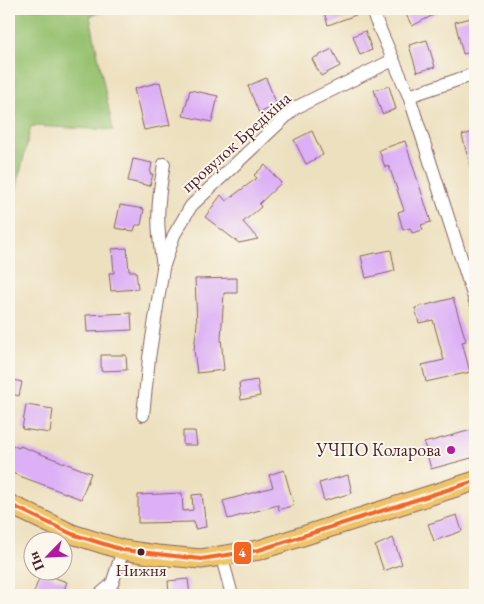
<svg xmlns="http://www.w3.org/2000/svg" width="484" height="604" viewBox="0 0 484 604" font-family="'EB Garamond',serif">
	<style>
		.green { fill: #96c16f; stroke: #70704d }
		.building { fill: #dcaff6 }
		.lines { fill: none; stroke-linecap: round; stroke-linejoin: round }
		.street-casing { stroke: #83635f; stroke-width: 14 }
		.primary-casing { stroke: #83635f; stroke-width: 21 }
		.street { stroke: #fff; stroke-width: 12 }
		.primary { stroke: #efc469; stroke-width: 19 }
		.bus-1-casing { stroke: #fbf7ec; stroke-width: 8 }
		.bus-1 { stroke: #f26522; stroke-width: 4 }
		.poi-dot { fill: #b5179e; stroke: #fbf7ec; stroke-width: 2 }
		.bus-dot { fill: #4a1f2b; stroke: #fbf7ec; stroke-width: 2 }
		.labels { text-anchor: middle; stroke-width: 4; stroke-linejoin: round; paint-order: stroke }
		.bus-label { font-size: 17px; fill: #4a1f2b; stroke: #fbf7ec }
		.street-label { font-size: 18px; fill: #4a1f2b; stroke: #fbf7ec }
		.poi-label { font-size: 18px; fill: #4a1f2b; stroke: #fbf7ec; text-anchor: end }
		.line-badge { stroke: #fbf7ec; stroke-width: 2 }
		.badge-label { font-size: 14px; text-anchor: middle; font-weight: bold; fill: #fff }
	</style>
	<rect width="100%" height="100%" fill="#fbf7ec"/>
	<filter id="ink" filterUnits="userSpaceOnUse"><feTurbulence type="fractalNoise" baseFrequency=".02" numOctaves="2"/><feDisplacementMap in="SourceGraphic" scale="10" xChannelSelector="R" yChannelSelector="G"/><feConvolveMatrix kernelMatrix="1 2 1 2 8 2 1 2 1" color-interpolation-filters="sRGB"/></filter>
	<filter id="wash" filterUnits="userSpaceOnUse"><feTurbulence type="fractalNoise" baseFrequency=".0096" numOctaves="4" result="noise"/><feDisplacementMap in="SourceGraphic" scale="20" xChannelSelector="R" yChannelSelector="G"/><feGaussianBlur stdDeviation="1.12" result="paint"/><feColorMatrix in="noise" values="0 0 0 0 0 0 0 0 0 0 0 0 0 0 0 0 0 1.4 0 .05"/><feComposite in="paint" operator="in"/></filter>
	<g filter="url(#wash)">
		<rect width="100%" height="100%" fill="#ede0bf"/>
		<polygon class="green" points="9,9 111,9 90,16 113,130 31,126 9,221"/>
		<g id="blocks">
			<g class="building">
				<polygon points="323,9 363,9 364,12 328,25"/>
				<polygon points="403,9 445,9 412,26"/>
				<polygon points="475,17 475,51 463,54 455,22"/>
				<polygon points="365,31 372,50 360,55 353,36"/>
				<polygon points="427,40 435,67 417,72 409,45"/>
				<polygon points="332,49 340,66 321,76 312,59"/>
				<polygon points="266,78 277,105 259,113 248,86"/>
				<polygon points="160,82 170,125 144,130 134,89"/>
				<polygon points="389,86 396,109 382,114 374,90"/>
				<polygon points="190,90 218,96 212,122 183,116"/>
				<polygon points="312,131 323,155 306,164 294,140"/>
				<polygon points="475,132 475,169 471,170 462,135"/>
				<polygon points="405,141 431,222 421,225 423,230 412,233 410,228 403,230 398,212 404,210 389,166 385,167 379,150"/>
				<polygon points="133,159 152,163 150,174 153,174 150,186 128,181"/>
				<polygon points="265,165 281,183 259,204 261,207 243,222 258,239 239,243 205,217 221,195 226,201 257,178 254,175"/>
				<polygon points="120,205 144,209 141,225 136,225 134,231 115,228"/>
				<polygon points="127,248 129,271 136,271 138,289 111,291 109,273 114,273 112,249"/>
				<polygon points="391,250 395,271 366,278 361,256"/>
				<polygon points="237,278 237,293 224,293 221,338 224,370 197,373 194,350 197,324 195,279"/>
				<polygon points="453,298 466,341 462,342 470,372 426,382 422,365 444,360 433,320 419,323 415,308"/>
				<polygon points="131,313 132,330 87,332 86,315"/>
				<polygon points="101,355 126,355 127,370 101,371"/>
				<polygon points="9,379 22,382 19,396 9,393"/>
				<polygon points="257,380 260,396 241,400 239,383"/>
				<polygon points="26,405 53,409 50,433 22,429"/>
				<polygon points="475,429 475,457 431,469 424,443"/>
				<polygon points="183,431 195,431 197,445 183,445"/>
				<polygon points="9,444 19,448 20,446 91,473 81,499 9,472"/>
				<polygon points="284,470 294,505 279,510 278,505 228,519 223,501 273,487 269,475"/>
				<polygon points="348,475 352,493 324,501 319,483"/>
				<polygon points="182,493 183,511 193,510 192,495 202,494 206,527 195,529 194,522 138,523 138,495"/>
				<polygon points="457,515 462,531 434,541 428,524"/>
				<polygon points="393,538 402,564 384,571 375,546"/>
				<polygon points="41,573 67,582 62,595 33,595"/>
				<polygon points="188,579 190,595 169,595 168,581"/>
			</g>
		</g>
	</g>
	<g filter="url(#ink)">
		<use href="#blocks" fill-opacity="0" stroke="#83635f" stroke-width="1"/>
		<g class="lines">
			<defs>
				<g id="street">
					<polyline points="371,9 409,96 475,301"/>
					<polyline points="409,96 475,74"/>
					<path d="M163,266c-7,-41 -6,-62 1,-102"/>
					<polyline points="143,415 149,358 163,268 174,235 191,206 295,108 393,60"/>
					<polyline points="222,558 232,595"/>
					<polyline points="99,595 112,584 123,550"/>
				</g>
				<polyline id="primary" points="9,504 72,534 123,550 157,555 201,559 259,550 475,481"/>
			</defs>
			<use href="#street" class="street-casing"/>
			<use href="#primary" class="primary-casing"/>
			<use href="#street" class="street"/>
			<use href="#primary" class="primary"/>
			<defs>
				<polyline id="bus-1" points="9,504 72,534 123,550 201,559 259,550 475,481"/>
			</defs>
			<use href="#bus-1" class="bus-1-casing"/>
			<use href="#bus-1" class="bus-1"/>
		</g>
	</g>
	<circle class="poi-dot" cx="451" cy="450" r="5"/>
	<circle class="bus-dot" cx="141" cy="552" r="4.5"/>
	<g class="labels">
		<g class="bus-label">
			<text x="141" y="576">Нижня</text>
		</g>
		<g class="street-label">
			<text transform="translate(236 142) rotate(-42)" y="6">провулок Бредіхіна</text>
		</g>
		<g class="poi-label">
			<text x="441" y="456">УЧПО Коларова</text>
		</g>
	</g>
	<rect class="line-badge" x="233" y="541" width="19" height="24" rx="5" fill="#f26522"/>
	<g class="badge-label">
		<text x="242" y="557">4</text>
	</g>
	<rect width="484" height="604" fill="none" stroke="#fbf7ec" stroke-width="30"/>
	<g transform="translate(48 556) rotate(246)"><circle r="24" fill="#fbf7ec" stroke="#b4a19f"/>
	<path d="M0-4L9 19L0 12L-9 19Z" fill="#b5179e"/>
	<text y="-8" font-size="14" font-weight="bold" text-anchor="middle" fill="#4a1f2b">Пн</text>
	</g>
</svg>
